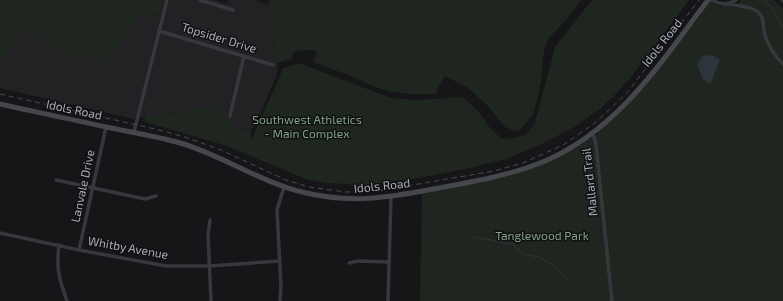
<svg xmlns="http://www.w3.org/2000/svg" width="783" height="301" viewBox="0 0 783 301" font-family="'Exo 2',sans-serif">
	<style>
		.built { fill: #222225 }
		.green { fill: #1e261f; fill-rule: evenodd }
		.water { fill: #2c353c }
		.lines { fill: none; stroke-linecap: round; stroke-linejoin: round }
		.stream { stroke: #2c353c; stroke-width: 1 }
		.street { stroke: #37383d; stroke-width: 3.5 }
		.secondary { stroke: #45474d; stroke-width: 5 }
		.rail { stroke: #4a4c52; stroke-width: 1; stroke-dasharray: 5 4; stroke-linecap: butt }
		.labels { text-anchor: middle; stroke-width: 3; stroke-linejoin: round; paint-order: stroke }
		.street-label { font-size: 12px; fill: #a8adb8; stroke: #111113 }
		.park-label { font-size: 12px; fill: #7fa381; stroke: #111113 }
	</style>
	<rect width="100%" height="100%" fill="#161618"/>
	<polygon class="built" points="163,0 214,0 227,4 228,0 255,0 269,5 269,24 277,63 278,72 259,117 251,131 234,127 228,120 226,107 213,111 190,107 181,113 147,116 134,119 0,88 0,60 26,27 73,58 78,53 98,63 128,30 142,11 159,16"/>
	<g class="green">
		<polygon points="0,0 163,0 159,16 142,11 104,64 98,63 78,53 73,58 26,27 0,60"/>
		<polygon points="269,0 581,0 567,19 548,39 544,51 541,82 534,113 520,130 515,131 505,127 488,106 468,88 445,76 438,87 437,94 411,94 392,92 372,86 356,78 313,62 317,51 306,50 294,52 291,59 277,63 269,24"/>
		<polygon points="592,0 689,0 631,77 613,97 597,111 576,126 538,146 506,159 470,168 419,178 365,185 326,183 306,179 224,145 142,121 147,116 181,113 190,107 213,111 217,109 220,104 226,107 228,120 234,127 251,131 251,140 280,76 282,69 299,63 391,98 416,100 463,97 479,112 490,128 502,139 515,138 526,135 535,123 555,47"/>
		<path d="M742,0h31l10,8v293h-363l2,-108c40,-8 80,-11 117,-28 16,-6 31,-17 47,-25 5,-1 9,-3 13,-9 37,-30 64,-69 93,-107l2,1 15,-24 9,4 16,2zM703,55l17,5 -6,13 -11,6 -1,-5z"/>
	</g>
	<polygon class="water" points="703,55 713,56 720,60 711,82 708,83 703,79 697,65"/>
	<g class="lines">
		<g class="stream">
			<polyline points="764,0 770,6 783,26"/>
			<polyline points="474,237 513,244 522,254 539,257 555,267 568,281"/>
		</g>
		<g class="street">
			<polyline points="200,0 233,10"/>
			<path d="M711,0c9,4 16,6 25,0"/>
			<polyline points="782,0 783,1"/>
			<path d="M725,4c9,1 22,2 30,6 11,6 7,16 10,25 3,10 10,22 18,29"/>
			<polyline points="159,31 273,65"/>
			<polyline points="230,116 244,56"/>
			<polyline points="134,132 167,0"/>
			<polyline points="593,133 596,145 612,301"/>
			<polyline points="56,180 145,199 156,196"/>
			<polyline points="210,220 208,235 211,301"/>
			<polyline points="0,233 79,250 166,266 209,266 279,261"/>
			<path d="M59,245c-3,23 0,34 8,56"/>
			<polyline points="79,250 106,127"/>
			<polyline points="349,263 358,261 389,262"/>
			<polyline points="280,301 281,286 277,210 284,187"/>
			<polyline points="388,301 391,197"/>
		</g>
		<path class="secondary" d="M0,104c35,8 70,15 106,23 24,5 50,9 74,16 42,12 80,39 122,49 48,12 84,6 131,-3 38,-7 76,-13 112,-28 73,-31 117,-100 163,-161"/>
		<polyline class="rail" points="0,94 155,129 185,137 221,150 286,180 309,187 345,192 378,191 494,171 523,163 563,145 595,123 626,94 699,0"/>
	</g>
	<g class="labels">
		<g class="street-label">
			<text transform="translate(219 38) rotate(17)" y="4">Topsider Drive</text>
			<text transform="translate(662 43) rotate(-52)" y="4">Idols Road</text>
			<text transform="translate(74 110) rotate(12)" y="4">Idols Road</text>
			<text transform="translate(590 182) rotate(-96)" y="4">Mallard Trail</text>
			<text transform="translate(83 186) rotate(-78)" y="4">Lanvale Drive</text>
			<text transform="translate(382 186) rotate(-6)" y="4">Idols Road</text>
			<text transform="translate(128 248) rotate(10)" y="4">Whitby Avenue</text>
		</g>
		<g class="park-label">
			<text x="307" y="124">Southwest Athletics<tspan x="307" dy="14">- Main Complex</tspan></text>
			<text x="542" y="240">Tanglewood Park</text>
		</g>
	</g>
</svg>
